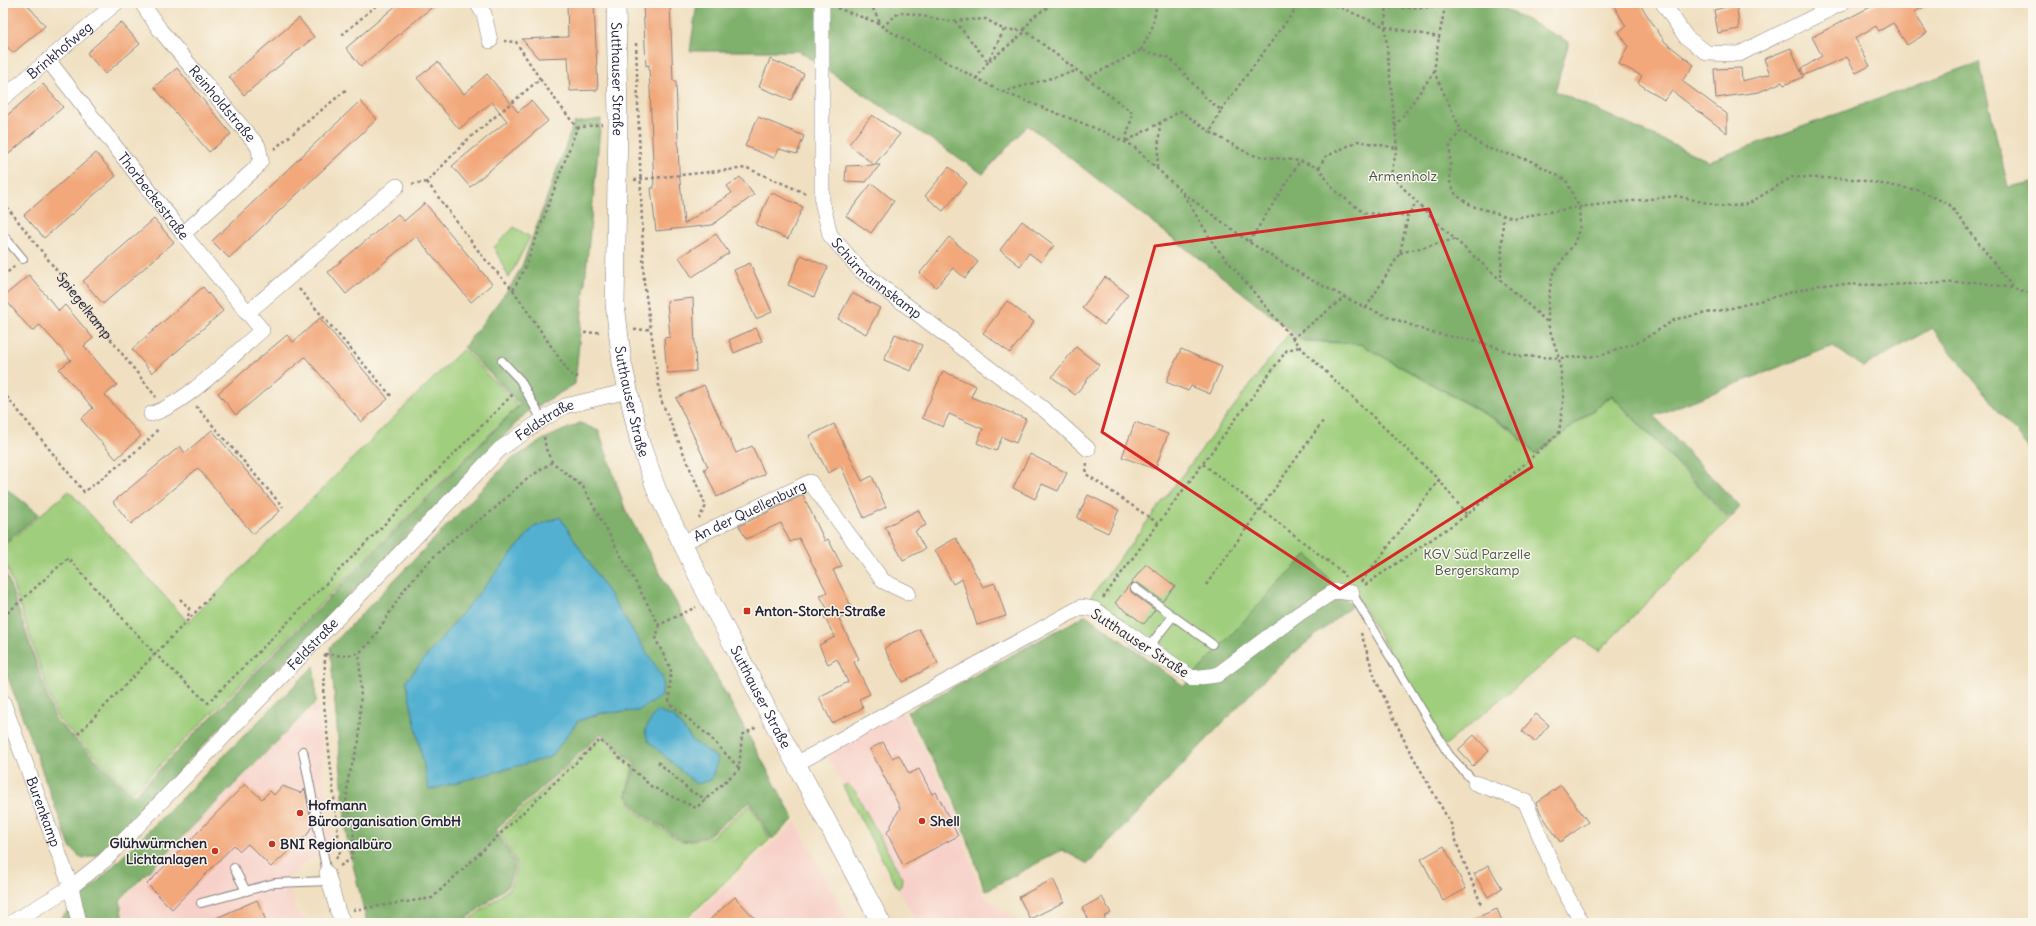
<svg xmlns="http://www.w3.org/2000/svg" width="2036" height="926" viewBox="0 0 2036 926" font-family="Delius,sans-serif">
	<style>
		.built { fill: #f7d1c9 }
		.green { fill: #9fce7c; stroke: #60785c }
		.forest { fill: #7fb16c; stroke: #506a54; fill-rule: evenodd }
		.water { fill: #53b0d1; stroke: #3a6986 }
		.building { fill: #f2a87a }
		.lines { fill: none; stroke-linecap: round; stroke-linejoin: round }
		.service-casing { stroke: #89817e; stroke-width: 10 }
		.minor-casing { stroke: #89817e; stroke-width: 16 }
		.tertiary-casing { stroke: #89817e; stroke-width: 20 }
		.path { stroke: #89817e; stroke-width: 2.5; stroke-dasharray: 3 3; stroke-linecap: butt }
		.service { stroke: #fff; stroke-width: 8 }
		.minor { stroke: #fff; stroke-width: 15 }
		.tertiary { stroke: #fff; stroke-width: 19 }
		.marked { fill: none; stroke: #d62828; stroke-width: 3; stroke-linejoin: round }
		.poi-dot { fill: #c8321e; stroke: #fbf7ec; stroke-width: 1.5 }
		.labels { text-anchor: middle; stroke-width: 3; stroke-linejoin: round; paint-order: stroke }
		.street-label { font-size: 14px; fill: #22223b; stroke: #fbf7ec }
		.park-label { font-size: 14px; fill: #48564e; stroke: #fbf7ec }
		.poi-label { font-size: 14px; font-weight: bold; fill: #22223b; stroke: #fbf7ec; text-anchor: start }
	</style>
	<rect width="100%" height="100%" fill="#fbf7ec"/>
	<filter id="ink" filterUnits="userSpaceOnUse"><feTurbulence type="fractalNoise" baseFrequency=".025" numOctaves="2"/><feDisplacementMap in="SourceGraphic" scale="8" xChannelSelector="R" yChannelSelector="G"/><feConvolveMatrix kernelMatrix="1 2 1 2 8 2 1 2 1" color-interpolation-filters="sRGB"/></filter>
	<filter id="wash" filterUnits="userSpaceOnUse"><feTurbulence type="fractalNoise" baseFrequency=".012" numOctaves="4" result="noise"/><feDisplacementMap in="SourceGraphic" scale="16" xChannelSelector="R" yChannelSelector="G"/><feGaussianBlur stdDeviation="0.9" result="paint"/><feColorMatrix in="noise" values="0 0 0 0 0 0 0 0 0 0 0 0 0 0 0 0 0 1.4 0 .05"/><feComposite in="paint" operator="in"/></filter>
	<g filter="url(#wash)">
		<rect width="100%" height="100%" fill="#f0e0c1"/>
		<g class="built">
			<polygon points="317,703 332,853 307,859 288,879 296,913 313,923 126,923 122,901"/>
			<polygon points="901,710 950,799 981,894 1022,923 917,923 912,914 826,754"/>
			<polygon points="796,822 849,923 686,923"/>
		</g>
		<g class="green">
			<polygon points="514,227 530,237 509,278 494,247"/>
			<polygon points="1290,332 1302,341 1360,344 1511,429 1535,455 1612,396 1729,519 1599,651 1577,636 1444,746 1349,583 1193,677 1086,603"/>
			<polygon points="463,349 518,406 132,793 57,718 3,555 3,546 69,491 188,622"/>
			<polygon points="601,737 633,766 626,795 637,813 682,842 711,837 750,805 770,839 682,923 465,923 510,888 517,864 499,830"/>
			<polygon points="848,784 855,791 902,878 901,886 898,889 844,788 843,786"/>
		</g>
		<g class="forest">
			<polygon points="697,3 1494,3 1569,42 1555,91 1709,161 1979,62 2008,187 2033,182 2033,454 1932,328 1863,367 1833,346 1654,416 1740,507 1730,518 1612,395 1535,454 1511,428 1360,344 1303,340 1028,125 983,174 799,51 690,51"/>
			<polygon points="601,119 575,384 526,413 97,855 82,859 70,847 3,664 3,564 55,719 133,796 520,405 464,347 510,287 522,266 574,123"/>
			<path d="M580,423l19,8 26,78 169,310 -22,20 -22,-37 -41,33 -26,6 -44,-29 -12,-17 8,-30 -34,-31 -105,95 19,35 -7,22 -47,37h-94l-20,-83 -17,-193 179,-186 35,-22zM560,517l78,194 -36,2 -24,8 -28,36 -16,-230zM674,717l19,24 25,18 -73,-29z"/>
			<polygon points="3,486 39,514 3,544"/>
			<polygon points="1307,554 1352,606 1274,669 1088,864 1062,850 985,891 953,797 907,712 1086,615 1184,686 1274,588"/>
			<polygon points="314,666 316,702 120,900 123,923 56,923"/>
		</g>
		<g class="water">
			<polygon points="560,517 663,678 662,696 638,711 602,713 578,721 551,757 429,790 406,681 534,527"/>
			<polygon points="656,711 674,717 693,741 718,759 711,780 696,784 648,741 645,730"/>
		</g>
		<g id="blocks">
			<g class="building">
				<polygon points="12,3 26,3 45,26 13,53 3,42 3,10"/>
				<polygon points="399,3 437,3 361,66 346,48"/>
				<polygon points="567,3 594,3 598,90 570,91 568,57 538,58 522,39 568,37"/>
				<polygon points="643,3 670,3 673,81 676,81 679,170 684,224 732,193 727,186 740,177 754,195 712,225 656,231 651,188 654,188 649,65 646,66"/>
				<polygon points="1612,3 1639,3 1665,42 1694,65 1682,81 1727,114 1727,133 1672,91 1664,100 1638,83 1642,76 1619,64 1628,46 1619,32 1626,26"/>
				<polygon points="1878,3 1932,3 1914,12 1927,33 1907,45 1893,23 1879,31 1876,26 1855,38 1870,66 1856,73 1847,57 1804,75 1801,69 1822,56 1812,37"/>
				<polygon points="1737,4 1739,29 1718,33 1714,10"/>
				<polygon points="299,18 314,37 244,95 229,77"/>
				<polygon points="121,22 140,44 105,74 87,53"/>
				<polygon points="1791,48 1803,77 1784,85 1782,82 1759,92 1716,98 1714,69 1741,68 1742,81 1770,74 1764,59"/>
				<polygon points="770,59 804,74 791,100 759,87"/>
				<polygon points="438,62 464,94 487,74 518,112 531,101 548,121 470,187 452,166 507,121 492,102 459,129 417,78"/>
				<polygon points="177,68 231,134 209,152 154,87"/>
				<polygon points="43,84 63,107 3,159 3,119"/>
				<polygon points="360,101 377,119 229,258 212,241"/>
				<polygon points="872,115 900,134 874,165 880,165 866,182 845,181 846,166 874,165 849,144"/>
				<polygon points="758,117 804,136 797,154 779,149 774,158 745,146"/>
				<polygon points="96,153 116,176 44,238 24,215"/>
				<polygon points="949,167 967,183 943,211 925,196"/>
				<polygon points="872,183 894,201 871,233 846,216"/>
				<polygon points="770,194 775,194 803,207 788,239 756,225"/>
				<polygon points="425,203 492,284 471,302 416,236 346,294 328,272 398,214 404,221"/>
				<polygon points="154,219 174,242 103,304 83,281"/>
				<polygon points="1022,221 1054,245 1041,262 1029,253 1020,266 1000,250"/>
				<polygon points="716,234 729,253 692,277 679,257"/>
				<polygon points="949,237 978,262 965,278 953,268 936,287 920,273"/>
				<polygon points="801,255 828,267 814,297 788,285"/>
				<polygon points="750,263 772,312 756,319 734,270"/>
				<polygon points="29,275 59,311 65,305 93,338 84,346 117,385 105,395 141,436 116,459 81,419 93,408 59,369 71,360 40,325 32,331 3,297"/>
				<polygon points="1105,277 1128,294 1104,325 1082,308"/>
				<polygon points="203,287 223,311 152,373 132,349"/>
				<polygon points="852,293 880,308 866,334 838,319"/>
				<polygon points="693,298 696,371 667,373 664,338 670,337 667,301"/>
				<polygon points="1007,301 1034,322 1010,353 983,333"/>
				<polygon points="320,318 388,399 361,422 305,357 236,415 218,393 287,335 293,342"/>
				<polygon points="756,328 762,341 734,353 729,340"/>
				<polygon points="895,334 922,345 911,371 884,360"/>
				<polygon points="1076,347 1099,365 1075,395 1052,377"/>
				<polygon points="1181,349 1222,367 1210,394 1191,386 1188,391 1166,382"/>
				<polygon points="943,371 976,386 971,397 1026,419 1016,443 1002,437 996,451 977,443 983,429 949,414 943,427 922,418"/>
				<polygon points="704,385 736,453 752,446 765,474 717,497 704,469 708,467 676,398"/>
				<polygon points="1135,422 1168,434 1155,469 1122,457"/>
				<polygon points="834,424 862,481 872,476 886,507 864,518 841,466 828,473 809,436"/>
				<polygon points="212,430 280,511 253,534 198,468 131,524 113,502 180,446 185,453"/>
				<polygon points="1030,454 1067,473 1058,491 1042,484 1035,499 1013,488"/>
				<polygon points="803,495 825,541 828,539 842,566 833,570 854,612 839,619 859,659 854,662 870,694 859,699 863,708 832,723 819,697 848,682 837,659 828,664 819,645 835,637 822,613 828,610 820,596 827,592 799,538 790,542 781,523 746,539 739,526"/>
				<polygon points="1088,495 1119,510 1108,533 1077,518"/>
				<polygon points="918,510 926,525 915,531 925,549 903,560 885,527"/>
				<polygon points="956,538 983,587 995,583 1006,616 977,625 962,579 953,584 935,550"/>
				<polygon points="1146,564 1175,586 1163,601 1138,583 1131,584 1130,588 1131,592 1155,610 1144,624 1115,603"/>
				<polygon points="919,629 938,663 902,682 884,648"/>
				<polygon points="1536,714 1549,725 1535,742 1522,731"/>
				<polygon points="1474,735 1489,751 1473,766 1458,750"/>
				<polygon points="883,742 892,758 899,755 909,774 919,769 932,794 936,792 958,836 903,865 887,833 900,808 870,749"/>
				<polygon points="245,784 262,799 270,791 274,795 282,786 301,793 305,789 312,826 307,835 271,867 248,844 240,851 234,845 172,909 147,884"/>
				<polygon points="1561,785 1588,822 1560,842 1540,812 1536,803"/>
				<polygon points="1444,846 1466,889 1443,901 1421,859"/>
				<polygon points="1488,865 1502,888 1488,897 1474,874"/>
				<polygon points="1053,879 1064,902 1030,919 1019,897"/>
				<polygon points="735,897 759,923 706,923"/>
				<polygon points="1102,897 1111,913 1104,917 1108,923 1091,923 1082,908"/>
				<polygon points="257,900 267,923 205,923"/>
				<polygon points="1497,909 1503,923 1463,923"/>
			</g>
		</g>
	</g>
	<g filter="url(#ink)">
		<use href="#blocks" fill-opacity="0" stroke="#89817e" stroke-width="1"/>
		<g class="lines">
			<defs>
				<g id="service">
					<polyline points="3,235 23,259"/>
					<polyline points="502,361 520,380 542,420"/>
					<polyline points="1135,588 1173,616 1148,648"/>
					<polyline points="1352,593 1449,755 1475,783"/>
					<polyline points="1173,616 1212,644"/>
					<polyline points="303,751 327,873"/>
					<polyline points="234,868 246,891"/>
					<polyline points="201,903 275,883 329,881"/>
				</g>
				<g id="minor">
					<path id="s2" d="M142,3l18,27 98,116 3,14 -6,9 -72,65"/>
					<polyline points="477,3 484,14 490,41"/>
					<path id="s3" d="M822,3v198l8,34 31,36 185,140 42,38"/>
					<polyline points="1663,3 1686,37 1707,53 1739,54 1842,3"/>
					<path id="s4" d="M48,60l135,174 79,96c-28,24 -77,75 -111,84"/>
					<path id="s5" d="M3,98l113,-95"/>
					<polyline points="247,313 397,186"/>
					<path id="s6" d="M682,543l128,-61 73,99 25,12"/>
					<path id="s7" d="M3,702l68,185 8,36"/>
					<polyline points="796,764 1081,607 1094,609 1192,678 1217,675 1300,613 1335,591 1352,593"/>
					<polyline points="1475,783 1525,801 1559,881 1582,923"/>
					<polyline points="327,873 338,912 344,923"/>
					<path id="s8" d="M11,923l60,-36 34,-27 395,-411 42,-29 23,-14 63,-15"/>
				</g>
				<g id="tertiary">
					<path id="s9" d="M616,3l2,118 -3,183 7,59 18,80 17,48 53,109 62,119 109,204"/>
				</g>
			</defs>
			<use href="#service" class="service-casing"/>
			<use href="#minor" class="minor-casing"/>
			<use href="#tertiary" class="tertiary-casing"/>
			<g class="path">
				<polyline points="870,3 881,24"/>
				<polyline points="1330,3 1385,27 1439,37 1445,7 1386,8"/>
				<path d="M1387,3l-2,24 12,121 -6,26c46,54 105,100 157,149"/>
				<polyline points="837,8 881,24 882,27 998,90 1102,131 1133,146 1182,192 1249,242 1304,276 1366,308 1432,333 1477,341 1521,356 1559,358 1599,356 1641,341 1676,319 1732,308 1823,284 1882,285 1976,282 2013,288 2033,294"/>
				<polyline points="955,21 988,62 1025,32"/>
				<polyline points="882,27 900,12 948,21 986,19 1004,30 1024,30 1087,78 1141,50 1170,58 1206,98 1221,110 1210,132 1251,155 1300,161 1319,168 1334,190 1364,213 1408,216 1416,203"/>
				<polyline points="1024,30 1033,17 1054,3"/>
				<polyline points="342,35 379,3"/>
				<polyline points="636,43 644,282 661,400 706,506 699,518"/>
				<polyline points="1141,50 1152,28 1157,3"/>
				<polyline points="1434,72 1439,37"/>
				<polyline points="1087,78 1133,113 1125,142 1181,111 1210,132"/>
				<polyline points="540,79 577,128"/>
				<polyline points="976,79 988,62 1004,30"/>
				<polyline points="1002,92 1076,71"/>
				<polyline points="1221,110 1300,3"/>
				<polyline points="1395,127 1434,72 1461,130 1450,145 1450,182 1456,195 1472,206 1513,218 1579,207 1677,196 1725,207 1748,204 1792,177 1852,179 1918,190 1949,204 2013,288"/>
				<polyline points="577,128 602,124"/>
				<polyline points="274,149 346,90"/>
				<polyline points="1157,167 1160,123"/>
				<polyline points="1319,168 1325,157 1358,141 1397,148"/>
				<polyline points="634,180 747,168 807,194"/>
				<polyline points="427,182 483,257 513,290 570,374 578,377"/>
				<polyline points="412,184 427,182 466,141 540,79 516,42 504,41"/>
				<polyline points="1183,194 1215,246 1299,346 1439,480 1467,515"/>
				<path id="s1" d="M3,202l153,195"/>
				<polyline points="1249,242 1300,161"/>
				<polyline points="1400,253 1456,239"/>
				<polyline points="3,276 15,266"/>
				<polyline points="1501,277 1503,215"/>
				<polyline points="299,289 393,398"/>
				<polyline points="513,290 525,268 577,128"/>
				<polyline points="1366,308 1400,253 1408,216"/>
				<polyline points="634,330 651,329"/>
				<polyline points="584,333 601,332"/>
				<polyline points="1292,339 1345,297"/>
				<path d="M3,392l81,100c13,-10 70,-52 74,-64"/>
				<polyline points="196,406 283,507"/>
				<polyline points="544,437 546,449 552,462 583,487 659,625 696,607"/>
				<polyline points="1087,463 1086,474 1159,524"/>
				<polyline points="1203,464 1343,573 1345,577"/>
				<polyline points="1361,582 1439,480"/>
				<polyline points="1206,585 1323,421"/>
				<polyline points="1365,585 1467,515 1559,433 1564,395 1559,358 1548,324 1548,304 1552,275 1575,242 1580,226 1579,207 1566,180 1529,160 1486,148 1461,130"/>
				<polyline points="1103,598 1287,350 1299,347"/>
				<polyline points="180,599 189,608 188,619"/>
				<polyline points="3,617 68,558 155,654 208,703 514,393"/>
				<polyline points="659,625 656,640 671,669 669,703 709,736 739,768"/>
				<polyline points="1361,633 1375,678 1407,746 1451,824 1458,847 1481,904"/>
				<polyline points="325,654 344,656 359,653 371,642 404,590 426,564 455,537 492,511 523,482 552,462"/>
				<polyline points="325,654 324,704 340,852 336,859"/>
				<polyline points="78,734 213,594"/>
				<polyline points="658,762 690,791 706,799"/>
				<polyline points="340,866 351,859 354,845 353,822 346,804 348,779 359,741 361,686 359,653"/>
				<polyline points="353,910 432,898 600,740 652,787 696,808 739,769 742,735 757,727"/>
			</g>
			<use href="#service" class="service"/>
			<use href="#minor" class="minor"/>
			<use href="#tertiary" class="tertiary"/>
		</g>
	</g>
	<path class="marked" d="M1429,209l103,258 -192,122 -238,-157 53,-186z"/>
	<g class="poi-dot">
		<rect x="743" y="607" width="8" height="8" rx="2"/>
		<circle cx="300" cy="813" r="4"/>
		<circle cx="922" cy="821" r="4"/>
		<circle cx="272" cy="844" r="4"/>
		<circle cx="215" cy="851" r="4"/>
	</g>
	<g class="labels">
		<g class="street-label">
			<text dy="5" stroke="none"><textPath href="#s5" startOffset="74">Brinkhofweg</textPath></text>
			<text dy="5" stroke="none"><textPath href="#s9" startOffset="76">Sutthauser Straße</textPath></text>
			<text dy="5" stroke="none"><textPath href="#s2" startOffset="129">Reinholdstraße</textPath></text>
			<text dy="5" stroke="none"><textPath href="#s4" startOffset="172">Thorbeckestraße</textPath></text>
			<text dy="5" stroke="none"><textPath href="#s3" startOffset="297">Schürmannskamp</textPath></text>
			<text dy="5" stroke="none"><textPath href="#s1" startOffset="132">Spiegelkamp</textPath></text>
			<text dy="5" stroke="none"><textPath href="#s9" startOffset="400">Sutthauser Straße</textPath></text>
			<text dy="5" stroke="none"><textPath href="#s8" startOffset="737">Feldstraße</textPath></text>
			<text dy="5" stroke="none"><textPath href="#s6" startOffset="75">An der Quellenburg</textPath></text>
			<text transform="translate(1140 643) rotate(33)" y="5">Sutthauser Straße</text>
			<text dy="5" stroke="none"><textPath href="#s8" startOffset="413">Feldstraße</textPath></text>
			<text dy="5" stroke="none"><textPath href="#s9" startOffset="724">Sutthauser Straße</textPath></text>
			<text dy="5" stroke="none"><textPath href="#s7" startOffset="117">Burenkamp</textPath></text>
		</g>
		<g class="park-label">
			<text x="1403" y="181">Armenholz</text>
			<text x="1477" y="559">KGV Süd Parzelle<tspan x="1477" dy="16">Bergerskamp</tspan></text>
		</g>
		<g class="poi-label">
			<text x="755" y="616">Anton-Storch-Straße</text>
			<text x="308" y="810">Hofmann<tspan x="308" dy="16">Büroorganisation GmbH</tspan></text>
			<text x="930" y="826">Shell</text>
			<text x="207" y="848" text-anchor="end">Glühwürmchen<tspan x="207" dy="16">Lichtanlagen</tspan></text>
			<text x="280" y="849">BNI Regionalbüro</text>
		</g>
	</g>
	<rect width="2036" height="926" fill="none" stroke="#fbf7ec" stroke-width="16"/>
</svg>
